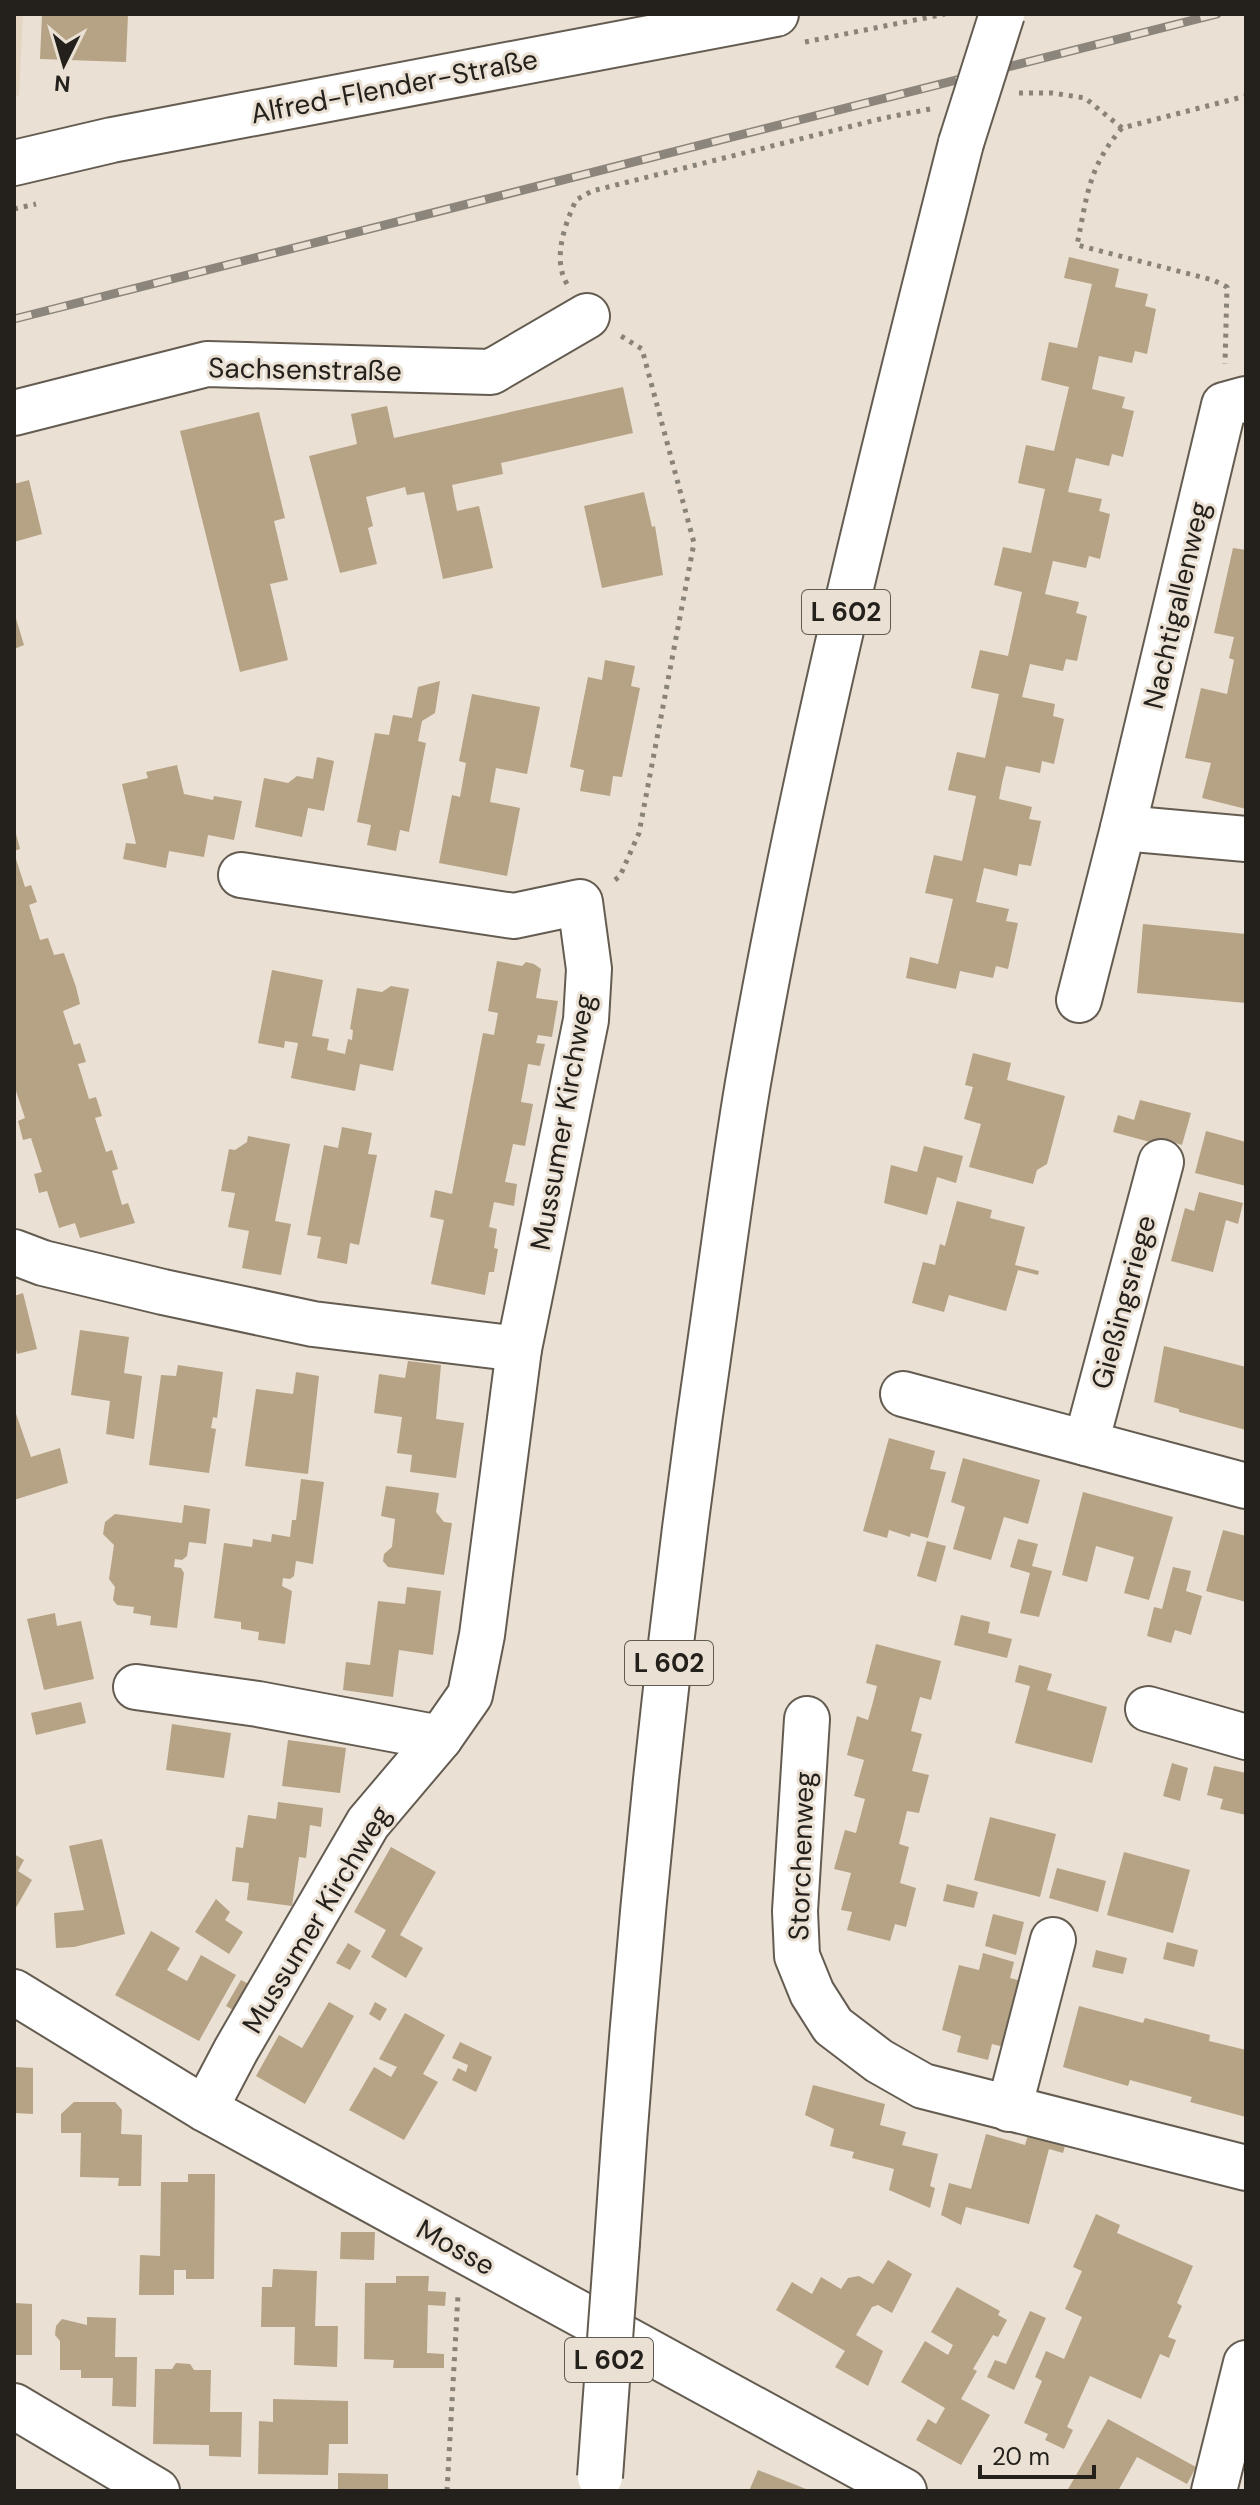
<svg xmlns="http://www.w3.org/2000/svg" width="1260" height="2505" viewBox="0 0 1260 2505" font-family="'DM Sans',sans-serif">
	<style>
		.built { fill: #e3d5c2 }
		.building { fill: #b6a284 }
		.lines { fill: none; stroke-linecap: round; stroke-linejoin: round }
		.minor-casing { stroke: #645c51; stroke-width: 48 }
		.major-casing { stroke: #645c51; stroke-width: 48 }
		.path { stroke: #89837a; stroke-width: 5; stroke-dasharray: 4 6; stroke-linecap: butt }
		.minor { stroke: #fff; stroke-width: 44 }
		.major { stroke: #fff; stroke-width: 44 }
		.rail-casing { stroke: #8b857c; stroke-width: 9 }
		.rail { stroke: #eae1d4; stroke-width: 6; stroke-dasharray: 18; stroke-linecap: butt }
		.major-bridge-casing { stroke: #645c51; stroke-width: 48; stroke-linecap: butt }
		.major-bridge { stroke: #fff; stroke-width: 44 }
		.labels { text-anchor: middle; stroke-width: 6; stroke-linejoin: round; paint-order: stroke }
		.shield { fill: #eae1d4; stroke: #5f5b53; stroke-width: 2 }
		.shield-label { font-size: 26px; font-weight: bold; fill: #24211c }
		.street-label { font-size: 28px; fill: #24211c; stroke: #eae1d4 }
	</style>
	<rect width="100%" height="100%" fill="#eae1d4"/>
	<polygon class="built" points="14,14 23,14 19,95 14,97"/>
	<g class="building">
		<polygon points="42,14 128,14 126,62 40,59"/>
		<polygon points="1069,257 1119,269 1115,287 1148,294 1145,306 1156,309 1147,354 1135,351 1132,363 1099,356 1092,389 1125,397 1122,408 1134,411 1123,457 1112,454 1109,466 1076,458 1068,492 1102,499 1099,511 1110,514 1100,559 1089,556 1086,568 1053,561 1045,594 1079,602 1076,613 1087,616 1077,661 1066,659 1063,671 1030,664 1022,697 1055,704 1053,716 1064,719 1054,764 1042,761 1040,773 1006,766 1002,783 999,799 1032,807 1029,819 1041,821 1031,866 1019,864 1017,876 984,868 976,902 1009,909 1006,921 1018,923 1008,969 996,966 993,978 960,971 956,989 906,978 910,957 938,964 953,899 925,893 934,855 962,861 976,796 948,790 957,752 985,758 999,694 971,688 980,650 1008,656 1022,592 994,585 1003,547 1031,553 1045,489 1018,483 1026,445 1054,451 1069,387 1041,380 1049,342 1077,348 1092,284 1064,278"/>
		<polygon points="623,387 633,433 501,463 503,474 452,485 457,511 479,506 493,568 443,579 424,492 407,495 405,487 366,497 373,526 368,528 377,564 340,573 309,456 357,444 351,414 387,406 394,438"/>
		<polygon points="259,412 285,518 274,521 288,580 270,584 288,660 240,672 180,431"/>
		<polygon points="29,480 42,534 14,542 14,484"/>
		<polygon points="644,492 652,527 655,526 663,575 602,588 584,506"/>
		<polygon points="1233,548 1246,550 1246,809 1202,798 1211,763 1185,758 1201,688 1227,694 1234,660 1229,658 1234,637 1214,633"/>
		<polygon points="14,612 24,645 14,649"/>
		<polygon points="605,660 635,666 631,686 640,688 622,777 613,776 610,796 580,791 584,770 570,767 588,677 602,680"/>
		<polygon points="440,681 435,713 422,721 418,741 426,743 409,832 400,830 396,851 367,845 371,825 357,822 375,733 389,735 393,715 412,718 418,687"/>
		<polygon points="472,694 540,707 527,774 496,768 490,802 520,808 507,876 439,863 452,795 460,797 466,763 459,761"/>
		<polygon points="317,757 334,761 324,811 308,808 302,837 255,827 264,778 288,783 297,776 313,779"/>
		<polygon points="177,765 184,794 213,800 214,796 242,801 234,840 208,835 204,857 169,851 166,868 123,859 126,843 136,844 122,784 148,778 146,772"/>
		<polygon points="15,830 20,849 14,851 14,831"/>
		<polygon points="15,856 25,887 31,885 37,902 29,905 40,940 48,938 54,955 64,953 76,987 80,1004 63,1011 74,1045 80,1043 86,1062 78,1064 89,1099 96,1097 102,1116 95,1118 106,1152 112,1150 118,1169 112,1171 122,1205 128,1203 135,1223 80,1238 75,1223 59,1228 47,1191 39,1193 34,1174 42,1172 31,1138 23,1140 18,1121 25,1118 14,1085"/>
		<polygon points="1143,924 1246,934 1246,1003 1137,993"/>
		<polygon points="497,961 522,966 526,962 534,964 541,969 536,998 558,1001 552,1037 538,1035 536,1043 545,1044 540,1066 528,1064 521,1102 533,1104 525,1146 513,1144 505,1182 517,1184 514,1206 494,1202 489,1227 497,1229 494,1248 498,1249 494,1272 489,1272 485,1295 431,1284 444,1220 430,1217 435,1190 452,1194 483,1033 494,1035 498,1013 488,1011"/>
		<polygon points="272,970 323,980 312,1036 329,1039 327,1050 345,1054 348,1039 352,1040 353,1030 350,1029 357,988 382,992 391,986 409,989 393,1071 360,1064 355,1091 291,1078 298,1043 285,1041 284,1048 258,1043"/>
		<polygon points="973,1053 1011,1063 1007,1080 1065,1096 1047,1164 1037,1170 1033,1184 969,1167 981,1124 964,1119 973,1087 965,1085"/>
		<polygon points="1140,1100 1191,1113 1182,1145 1166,1140 1165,1146 1113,1132 1118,1115 1134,1120"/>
		<polygon points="342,1127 372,1133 368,1154 377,1155 359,1245 350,1243 347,1264 317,1258 321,1237 307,1235 324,1145 338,1148"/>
		<polygon points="1206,1131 1246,1142 1246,1186 1195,1173"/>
		<polygon points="248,1136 290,1144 275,1221 291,1224 281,1275 242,1268 249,1231 228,1227 235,1193 221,1191 229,1149 235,1150 247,1142"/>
		<polygon points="924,1146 963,1156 956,1183 937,1177 927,1215 884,1203 891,1165 917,1172"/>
		<polygon points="1199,1192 1243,1203 1238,1224 1226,1220 1213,1272 1171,1261 1185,1208 1194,1211"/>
		<polygon points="957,1201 992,1210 990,1218 1025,1227 1015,1265 1039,1271 1038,1275 1018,1270 1006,1311 949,1295 944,1312 912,1303 923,1262 935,1265 940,1244 945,1246"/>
		<polygon points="23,1293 37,1349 17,1354 14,1340 14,1296"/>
		<polygon points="80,1330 129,1337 124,1373 142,1376 134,1439 106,1434 110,1401 71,1395"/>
		<polygon points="1164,1346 1246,1367 1246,1430 1179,1412 1179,1409 1154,1402"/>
		<polygon points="408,1361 441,1365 436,1419 464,1423 456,1478 410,1472 412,1455 397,1453 402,1417 374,1413 379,1374 405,1378"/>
		<polygon points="178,1365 223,1372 217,1418 213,1417 211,1428 216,1429 209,1473 149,1465 161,1375 176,1376"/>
		<polygon points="296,1372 319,1376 308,1474 245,1466 256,1389 293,1394"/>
		<polygon points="14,1408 31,1457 60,1448 68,1483 14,1500"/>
		<polygon points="889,1438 935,1451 930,1469 946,1472 928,1538 911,1533 910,1537 889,1530 887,1538 863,1531"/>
		<polygon points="963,1458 1040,1480 1028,1524 1004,1517 991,1560 953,1549 965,1507 951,1502"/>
		<polygon points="301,1479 324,1482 313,1564 296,1561 294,1576 290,1579 283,1578 282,1586 292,1591 285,1644 258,1640 259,1632 241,1629 241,1622 214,1618 224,1543 252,1547 253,1539 271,1542 272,1534 290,1537 292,1520 296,1520"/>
		<polygon points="386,1486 439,1493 436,1512 444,1522 452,1523 444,1575 388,1567 383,1561 384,1554 392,1547 395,1519 381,1516"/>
		<polygon points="1083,1492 1173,1517 1149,1600 1124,1593 1134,1557 1096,1546 1087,1582 1062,1575"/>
		<polygon points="184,1505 210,1509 206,1544 189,1542 187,1556 182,1560 175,1559 174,1567 181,1568 184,1573 177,1628 150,1625 151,1616 133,1613 134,1607 117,1605 113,1600 115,1587 109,1579 114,1545 103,1534 105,1522 115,1514 182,1523"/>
		<polygon points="1223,1530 1246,1536 1246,1602 1206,1591"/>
		<polygon points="1018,1539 1038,1544 1032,1566 1052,1571 1039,1617 1020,1613 1030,1573 1010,1567"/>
		<polygon points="927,1541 946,1546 936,1582 917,1576"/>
		<polygon points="1173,1567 1191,1571 1186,1591 1202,1596 1191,1635 1175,1630 1171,1643 1147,1636 1154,1607 1162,1609"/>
		<polygon points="407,1587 441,1591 433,1655 399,1650 393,1697 343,1690 346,1662 370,1665 378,1601 405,1604"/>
		<polygon points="55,1613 57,1626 81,1621 94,1679 44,1690 27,1619"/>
		<polygon points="961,1615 990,1622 988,1633 1012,1639 1007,1658 954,1645"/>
		<polygon points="876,1644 941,1661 931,1700 920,1697 911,1731 922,1734 912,1771 929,1775 919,1813 907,1811 899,1844 909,1847 900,1883 916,1888 906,1927 895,1924 890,1941 847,1930 852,1912 841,1910 851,1873 834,1869 845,1830 856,1833 865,1799 854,1796 864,1760 847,1755 857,1716 868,1720 873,1702 877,1686 866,1683"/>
		<polygon points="1019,1665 1052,1674 1047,1690 1107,1707 1092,1763 1015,1743 1030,1686 1015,1682"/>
		<polygon points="81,1702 86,1723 36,1735 31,1713"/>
		<polygon points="172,1724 231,1733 224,1778 166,1770"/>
		<polygon points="288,1740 346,1748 340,1793 282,1786"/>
		<polygon points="1172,1763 1188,1768 1180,1801 1163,1796"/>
		<polygon points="1214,1766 1246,1773 1246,1815 1220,1809 1223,1799 1207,1795"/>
		<polygon points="278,1802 323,1808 321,1827 310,1825 306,1858 299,1857 292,1906 247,1900 249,1883 232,1881 236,1847 243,1848 248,1815 276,1819"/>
		<polygon points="990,1817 1056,1834 1040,1897 974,1880"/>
		<polygon points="102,1839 125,1934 74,1947 56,1948 54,1913 84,1910 69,1846"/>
		<polygon points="391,1847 436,1872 400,1935 423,1948 406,1978 371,1957 386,1930 354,1912"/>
		<polygon points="1124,1852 1190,1870 1173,1933 1107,1915"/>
		<polygon points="14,1854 24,1860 18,1871 32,1880 14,1911"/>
		<polygon points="1057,1868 1106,1881 1098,1912 1049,1898"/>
		<polygon points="947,1884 978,1892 974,1908 943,1901"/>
		<polygon points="216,1899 230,1912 225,1920 243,1932 229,1954 195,1932"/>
		<polygon points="993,1914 1024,1922 1016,1955 985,1946"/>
		<polygon points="151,1931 180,1948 167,1970 187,1981 201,1955 236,1975 199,2041 115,1995"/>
		<polygon points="1167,1942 1198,1950 1194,1967 1163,1959"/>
		<polygon points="348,1943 361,1951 350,1970 336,1963"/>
		<polygon points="1096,1950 1127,1958 1123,1974 1092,1967"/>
		<polygon points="983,1953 1014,1962 1010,1978 1022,1981 1004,2047 992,2044 988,2060 957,2052 961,2036 942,2030 959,1965 979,1970"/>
		<polygon points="241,1980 254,1987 240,2014 226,2006"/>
		<polygon points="329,2002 354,2016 305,2104 256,2076 279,2035 302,2048"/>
		<polygon points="375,2002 387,2009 380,2021 369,2014"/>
		<polygon points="1079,2006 1143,2023 1145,2018 1210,2035 1209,2041 1246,2050 1246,2117 1190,2102 1192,2097 1130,2080 1128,2086 1063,2067"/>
		<polygon points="405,2013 445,2035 423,2074 438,2082 404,2140 349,2110 374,2067 391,2077 397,2067 379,2059"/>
		<polygon points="460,2042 492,2057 476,2092 452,2080 458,2068 466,2072 468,2065 452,2058"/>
		<polygon points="14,2067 33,2068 33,2114 14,2113"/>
		<polygon points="813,2085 885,2104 880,2125 906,2132 902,2145 938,2154 930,2186 935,2188 930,2208 889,2190 894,2169 852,2158 854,2152 830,2146 834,2129 805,2115"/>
		<polygon points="74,2102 115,2102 122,2110 121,2134 142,2135 141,2186 118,2186 119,2178 80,2177 81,2133 61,2133 61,2114"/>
		<polygon points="1031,2125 1068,2135 1063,2153 1049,2149 1029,2224 966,2207 961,2225 941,2215 949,2183 971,2189 986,2134 1025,2145"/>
		<polygon points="188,2174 215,2174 214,2279 186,2279 186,2270 174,2270 174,2295 139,2295 140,2255 160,2256 161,2182 188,2182"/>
		<polygon points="1096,2214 1120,2225 1117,2233 1193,2266 1177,2303 1182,2306 1168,2337 1176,2340 1169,2358 1160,2354 1141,2399 1090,2376 1067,2427 1073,2430 1064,2449 1045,2440 1048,2434 1024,2423 1042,2381 1035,2377 1046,2351 1064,2359 1082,2317 1065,2309 1082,2271 1073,2267"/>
		<polygon points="341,2232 375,2232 374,2260 340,2259"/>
		<polygon points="888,2260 912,2274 892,2313 878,2305 872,2307 856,2335 883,2351 868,2386 835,2367 845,2351 776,2310 792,2282 812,2294 821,2277 841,2289 848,2278 859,2276 873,2284"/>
		<polygon points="273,2269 317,2271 315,2326 338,2326 337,2367 294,2365 295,2327 261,2327 262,2287 272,2287"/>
		<polygon points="396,2276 429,2276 428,2291 446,2292 445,2306 428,2305 427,2353 444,2354 444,2368 393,2368 394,2360 364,2359 365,2283 396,2283"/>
		<polygon points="957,2287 1000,2311 998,2315 1007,2320 998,2337 993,2335 973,2369 977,2371 961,2399 990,2415 961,2465 916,2440 928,2419 936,2424 945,2408 901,2382 925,2341 948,2355 953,2345 931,2332"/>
		<polygon points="14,2303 32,2304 32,2355 14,2355"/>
		<polygon points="1030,2311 1046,2318 1014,2390 987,2377 995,2360 1006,2364"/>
		<polygon points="87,2317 116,2318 115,2357 137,2357 136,2407 112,2406 113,2378 81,2378 81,2370 60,2370 60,2341 55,2335 56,2326 62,2319 87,2325"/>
		<polygon points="176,2363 190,2364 194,2370 211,2370 210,2412 242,2412 241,2457 209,2456 209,2445 153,2444 155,2369 172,2369"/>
		<polygon points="273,2399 348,2401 348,2444 329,2444 328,2475 258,2474 259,2421 273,2422"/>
		<polygon points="1108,2419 1196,2467 1187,2484 1137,2457 1118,2491 1067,2491"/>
		<polygon points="758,2470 806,2489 806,2491 749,2491"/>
		<polygon points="338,2473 388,2474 388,2491 338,2491"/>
	</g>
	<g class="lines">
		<defs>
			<g id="minor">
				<polyline points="14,163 112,140 776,14"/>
				<polyline points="14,413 207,364 491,372 587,316"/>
				<polyline points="1123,828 1246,839"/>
				<polyline points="1079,1000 1123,828 1224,405 1246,399"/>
				<polyline points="14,1252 43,1263 163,1292 313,1324 519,1349 586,1020 589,969 580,902 514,916 241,875"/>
				<polyline points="903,1394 1246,1486"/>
				<polyline points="1086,1443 1161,1162"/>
				<polyline points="136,1687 258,1704 440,1738"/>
				<polyline points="1148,1709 1246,1737"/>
				<polyline points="807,1719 795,1911 797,1956 812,1993 833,2026 879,2061 923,2086 1246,2168"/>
				<polyline points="14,1992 205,2109 904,2491"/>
				<polyline points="205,2109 236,2050 368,1823 440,1738 470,1695 482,1635 519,1349"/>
				<polyline points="1009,2109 1053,1940"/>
				<polyline points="14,2406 157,2491"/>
				<polyline points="1214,2491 1246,2363"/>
			</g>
			<path id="major" d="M617,2243c20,-310 52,-620 97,-927 11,-78 21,-156 34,-233 55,-317 134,-629 213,-940"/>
		</defs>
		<use href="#minor" class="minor-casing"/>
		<use href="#major" class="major-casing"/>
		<g class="path">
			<polyline points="805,42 945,14"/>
			<polyline points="1019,93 1052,93 1085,98 1122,128 1246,96"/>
			<path d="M1122,128c-34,39 -35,69 -45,117l136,35 14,7 -2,77"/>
			<polyline points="14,209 36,204"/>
			<path d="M567,284c-15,-25 -2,-60 9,-84l16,-9 292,-73 46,-9"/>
			<polyline points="615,880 620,876 639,833 694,543 642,349 621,336"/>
			<polyline points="447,2491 458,2295"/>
		</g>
		<use href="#minor" class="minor"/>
		<use href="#major" class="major"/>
		<defs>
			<polyline id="rail" points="14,319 1217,14"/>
		</defs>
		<use href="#rail" class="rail-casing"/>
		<use href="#rail" class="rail"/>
		<defs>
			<g id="major-bridge">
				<polyline points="961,143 1002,14"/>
				<polyline points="600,2477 617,2243"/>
			</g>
		</defs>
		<use href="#major-bridge" class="major-bridge-casing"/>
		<use href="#major-bridge" class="major-bridge"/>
	</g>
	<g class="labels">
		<g class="shield">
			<rect x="802" y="590" width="88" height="44" rx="6"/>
			<rect x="625" y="1641" width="88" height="44" rx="6"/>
			<rect x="565" y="2338" width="88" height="44" rx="6"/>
		</g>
		<g class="shield-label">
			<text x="846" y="621">L 602</text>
			<text x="669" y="1672">L 602</text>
			<text x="609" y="2369">L 602</text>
		</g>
		<g class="street-label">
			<text transform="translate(394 86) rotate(-11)" y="10">Alfred-Flender-Straße</text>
			<text transform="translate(305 369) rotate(1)" y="10">Sachsenstraße</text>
			<text transform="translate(1176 605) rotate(-77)" y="10">Nachtigallenweg</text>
			<text transform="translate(562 1122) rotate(-80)" y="10">Mussumer Kirchweg</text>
			<text transform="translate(1123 1302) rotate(-75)" y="10">Gießingsriege</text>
			<text transform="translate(801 1856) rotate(-88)" y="10">Storchenweg</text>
			<text transform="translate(316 1919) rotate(-59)" y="10">Mussumer Kirchweg</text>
			<text transform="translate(456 2247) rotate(29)" y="10">Mosse</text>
		</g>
	</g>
	<rect width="1260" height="2505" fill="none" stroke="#24211c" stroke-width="32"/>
	<g transform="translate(64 64) rotate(185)" stroke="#eae1d4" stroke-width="6" paint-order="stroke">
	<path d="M0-6L14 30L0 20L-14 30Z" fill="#24211c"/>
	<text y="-12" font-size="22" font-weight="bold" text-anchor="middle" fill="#24211c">N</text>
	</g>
	<path d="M980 2465v12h114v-12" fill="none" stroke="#24211c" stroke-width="4"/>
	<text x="992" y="2465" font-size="24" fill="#24211c" stroke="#eae1d4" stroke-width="6" paint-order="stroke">20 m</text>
</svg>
